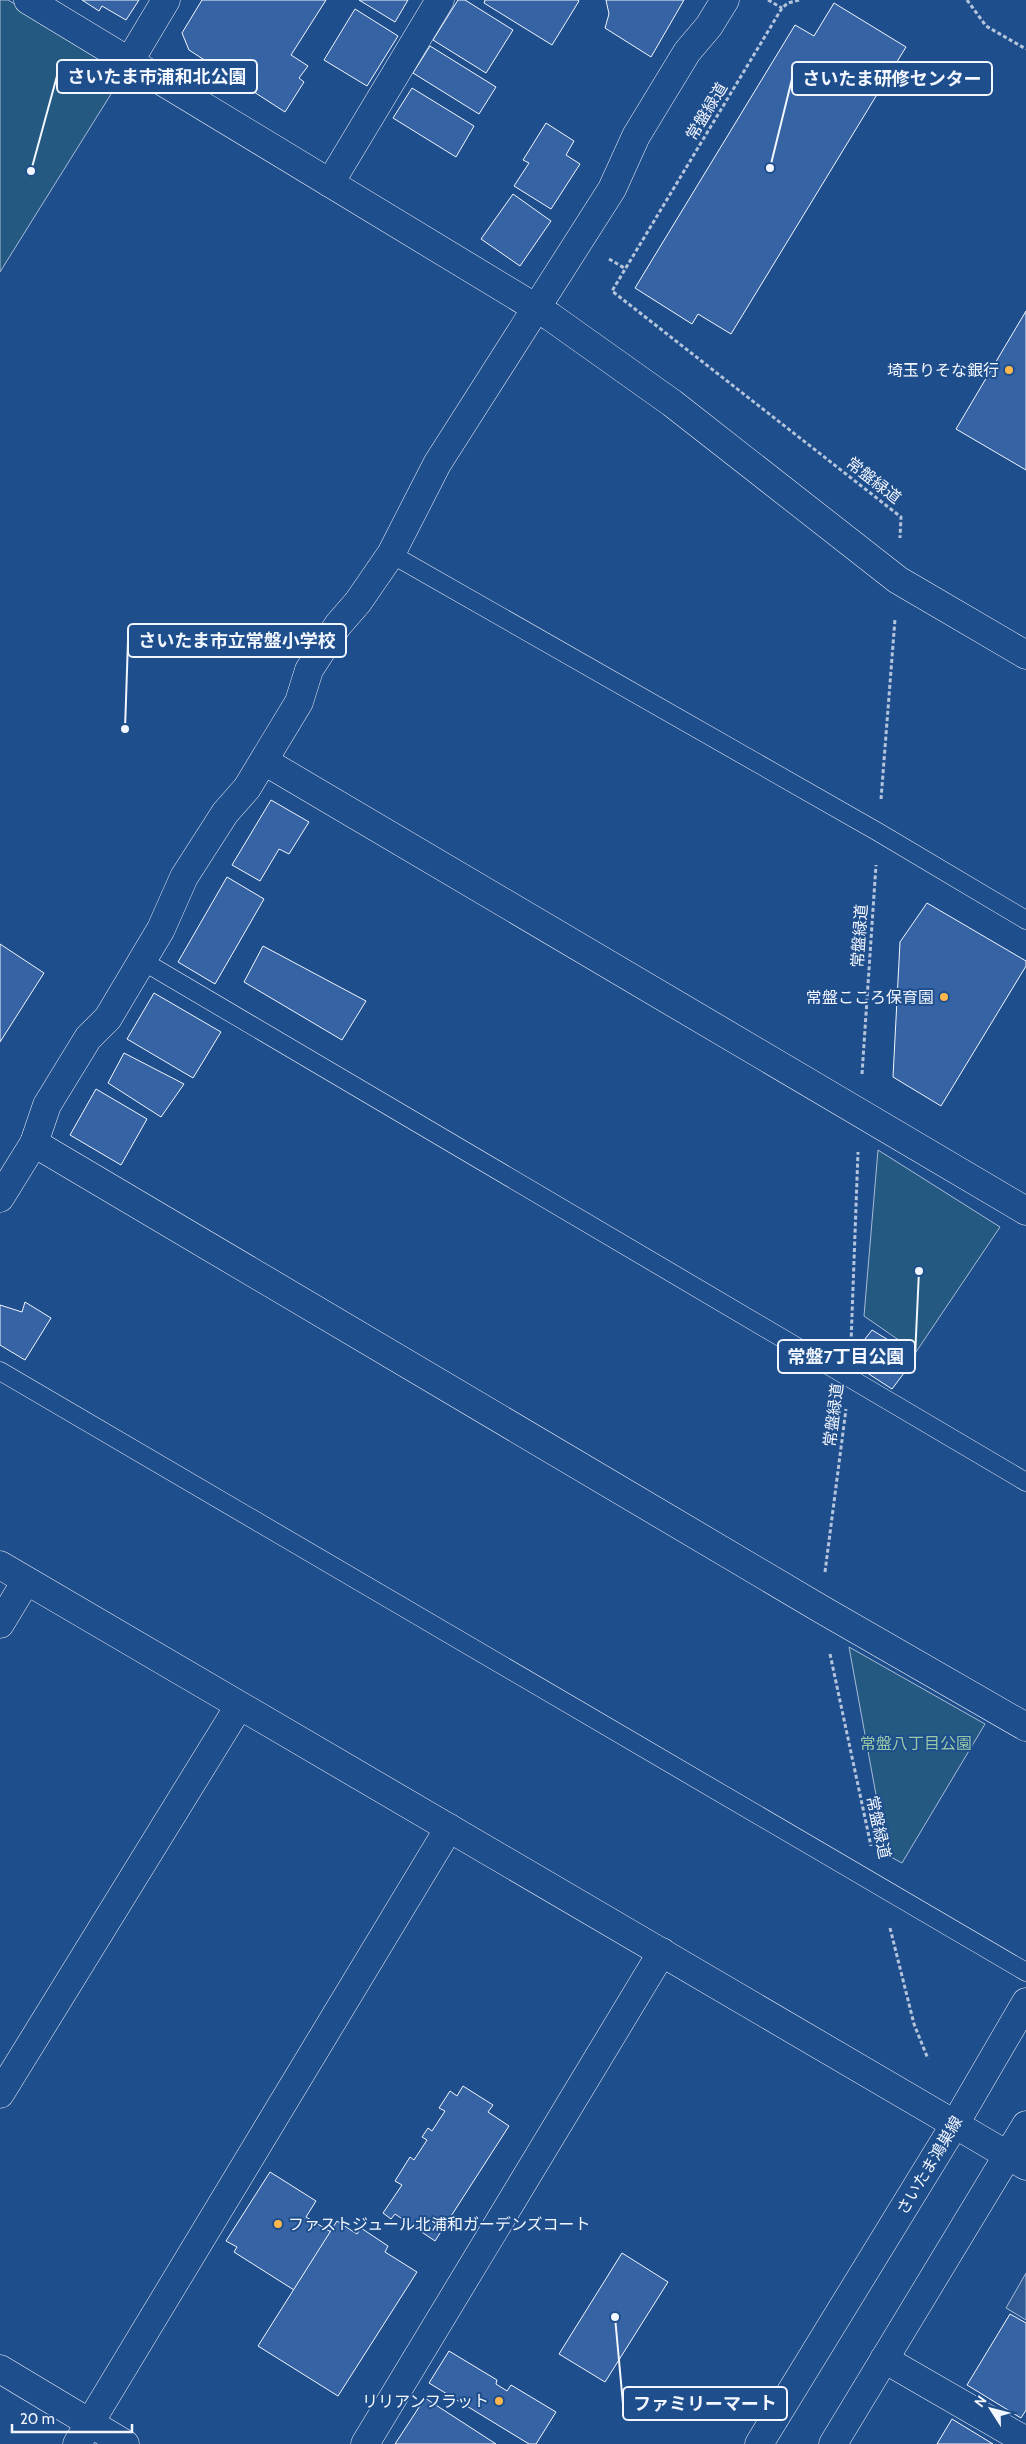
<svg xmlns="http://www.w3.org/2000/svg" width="1026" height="2444" viewBox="0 0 1026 2444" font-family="Cabin,'Noto Sans JP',sans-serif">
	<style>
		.green { fill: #245a82; stroke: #a8bbd7 }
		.parking { fill: #305b95; stroke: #a8bbd7 }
		.building { fill: #3563a3; stroke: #f2f6ff }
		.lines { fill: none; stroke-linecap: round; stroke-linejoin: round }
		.service-casing { stroke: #f2f6ff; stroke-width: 19 }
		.minor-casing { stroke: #f2f6ff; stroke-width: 29 }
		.primary-casing { stroke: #f2f6ff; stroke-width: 29 }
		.path { stroke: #b3c4dc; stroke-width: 3; stroke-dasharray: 4 2.5; stroke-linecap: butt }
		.service { stroke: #1f4e8c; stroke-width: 18 }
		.minor { stroke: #1f4e8c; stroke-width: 28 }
		.primary { stroke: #1f4e8c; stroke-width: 28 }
		.poi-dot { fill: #ffb74d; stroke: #1f4e8c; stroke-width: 2 }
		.labels { text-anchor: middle; stroke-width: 4; stroke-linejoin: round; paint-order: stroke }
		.street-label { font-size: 16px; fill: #f2f6ff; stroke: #1f4e8c }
		.poi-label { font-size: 16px; fill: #f2f6ff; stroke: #1f4e8c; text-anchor: end }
		.park-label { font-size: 16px; fill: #97c8a6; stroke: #1f4e8c }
		.leader { fill: none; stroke: #f2f6ff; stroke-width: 2 }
		.callout-dot { fill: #f2f6ff; stroke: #1f4e8c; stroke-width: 2 }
		.callout { fill: #1f4e8c; stroke: #f2f6ff; stroke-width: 2 }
		.callout-label { font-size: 18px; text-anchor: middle; font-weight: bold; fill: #f2f6ff }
	</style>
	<rect width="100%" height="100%" fill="#1f4e8c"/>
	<g class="green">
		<polygon points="0,0 8,0 126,70 0,272"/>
		<polygon points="878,1150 1000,1227 916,1352 864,1316"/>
		<polygon points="849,1647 985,1724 902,1863 887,1855"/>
	</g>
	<polygon class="parking" points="1026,2273 1026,2320 1006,2308"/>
	<g class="building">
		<polygon points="82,0 139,0 126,20 102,6 99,11"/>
		<polygon points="202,0 326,0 291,55 308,66 299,78 304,82 285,112 189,50 182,33"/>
		<polygon points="359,0 408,0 395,22"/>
		<polygon points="458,0 465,0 513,30 486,73 433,40"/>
		<polygon points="485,0 578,0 579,1 552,45 484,3"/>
		<polygon points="606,0 684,0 651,57 605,28 609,14"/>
		<polygon points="834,3 906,47 731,334 698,314 692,324 635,288 795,25 814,36"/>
		<polygon points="355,9 398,36 367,86 324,60"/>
		<polygon points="430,46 496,87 479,114 413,73"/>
		<polygon points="412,88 474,126 456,157 393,118"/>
		<polygon points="546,123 574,141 566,155 580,164 551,209 514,186 529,163 523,160"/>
		<polygon points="513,194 551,221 520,266 481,239"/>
		<polygon points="1026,311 1026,470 956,429"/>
		<polygon points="271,800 309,822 289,854 279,849 260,881 232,865"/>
		<polygon points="227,877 264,899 215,984 178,962"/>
		<polygon points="927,903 1026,961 1026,966 941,1106 893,1077 900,942"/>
		<polygon points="0,944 44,973 0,1042"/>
		<polygon points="263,946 366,1001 342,1040 244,982"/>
		<polygon points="154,993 221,1032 193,1078 127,1039"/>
		<polygon points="124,1053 184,1084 161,1117 108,1083"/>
		<polygon points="96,1089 147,1119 121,1165 70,1135"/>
		<polygon points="25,1302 51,1318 25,1360 0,1345 0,1305 22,1312"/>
		<polygon points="872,1330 916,1357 892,1389 858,1367 861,1344"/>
		<polygon points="463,2086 493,2105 488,2112 509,2126 435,2241 395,2214 391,2219 383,2213 402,2185 395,2181 410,2157 414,2160 427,2140 422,2137 428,2128 432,2131 445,2111 439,2108 450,2091 457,2096"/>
		<polygon points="270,2172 316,2201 306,2217 331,2232 294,2290 234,2252 237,2247 226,2241"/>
		<polygon points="337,2221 357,2234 361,2228 388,2246 385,2252 417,2272 338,2396 258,2346"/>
		<polygon points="622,2253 668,2282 605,2382 559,2354"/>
		<polygon points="1010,2314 1026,2323 1026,2410 1021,2418 967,2385"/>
		<polygon points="449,2351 497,2380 496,2384 507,2391 511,2385 556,2412 536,2444 529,2444 429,2383"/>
		<polygon points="425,2398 496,2444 395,2444"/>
		<polygon points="952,2419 993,2444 937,2444"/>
	</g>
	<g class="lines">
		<defs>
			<g id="service">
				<polyline points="391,554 878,832 1026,920"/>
				<polyline points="141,960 1026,1482"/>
				<polyline points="0,1371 1026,1972"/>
			</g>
			<g id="minor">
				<polyline points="28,0 551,317 672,403 898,580 1026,655"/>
				<polyline points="129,62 166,0"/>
				<polyline points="330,183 440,0"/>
				<polyline points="264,761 1026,1211"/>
				<polyline points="34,1143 821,1609 1026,1727"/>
				<polyline points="0,1198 34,1143 47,1105 88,1038 108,1018 161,929 184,877 225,813 247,788 299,702 309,670 338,625 358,602 391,554 437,464 612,189 636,136 687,52 709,26 725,0"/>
				<polyline points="0,1565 1026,2166"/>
				<polyline points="0,1624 26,1581"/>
				<polyline points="0,2094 239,1706"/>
				<polyline points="884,2359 1026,2441"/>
				<polyline points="0,2369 125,2444"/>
				<polyline points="77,2444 449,1828"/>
				<polyline points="365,2444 662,1952"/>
			</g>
			<g id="primary">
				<polyline points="759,2444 955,2124 1026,2002"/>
				<polyline points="833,2444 1026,2125"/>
			</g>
		</defs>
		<use href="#service" class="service-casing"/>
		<use href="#minor" class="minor-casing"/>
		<use href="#primary" class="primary-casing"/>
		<g class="path">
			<polyline points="768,0 782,8"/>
			<polyline points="799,0 788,3 782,8 612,291 901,517 900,538"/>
			<polyline points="967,0 986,26 1026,49"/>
			<polyline points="609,259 626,269"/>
			<polyline points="881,799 895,619"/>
			<polyline points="862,1074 876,865"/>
			<polyline points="851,1343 858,1152"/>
			<polyline points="825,1572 846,1409"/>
			<polyline points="830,1654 871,1846"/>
			<polyline points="890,1928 914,2024 928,2059"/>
		</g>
		<use href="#service" class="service"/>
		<use href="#minor" class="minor"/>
		<use href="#primary" class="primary"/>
	</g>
	<g class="poi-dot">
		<circle cx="1009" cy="370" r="5"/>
		<circle cx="944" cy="997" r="5"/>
		<circle cx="278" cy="2224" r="5"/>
		<circle cx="499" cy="2401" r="5"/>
	</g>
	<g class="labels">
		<g class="street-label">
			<text transform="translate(706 111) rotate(-59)" y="6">常盤緑道</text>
			<text transform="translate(874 480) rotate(38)" y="6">常盤緑道</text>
			<text transform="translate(859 936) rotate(-86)" y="6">常盤緑道</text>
			<text transform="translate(833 1415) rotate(-83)" y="6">常盤緑道</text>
			<text transform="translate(879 1827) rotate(78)" y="6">常盤緑道</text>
			<text transform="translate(929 2165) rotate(-59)" y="6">さいたま鴻巣線</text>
		</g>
		<g class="poi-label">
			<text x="999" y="376">埼玉りそな銀行</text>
			<text x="934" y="1003">常盤こころ保育園</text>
			<text x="288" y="2230" text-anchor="start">ファストジュール北浦和ガーデンズコート</text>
			<text x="489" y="2407">リリアンフラット</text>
		</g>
		<g class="park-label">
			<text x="916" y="1749">常盤八丁目公園</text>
		</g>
	</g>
	<path class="leader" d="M31 171L57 76M770 168L792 79M125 729L128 641M919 1271L915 1357M615 2317L623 2404"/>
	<g class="callout-dot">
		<circle cx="31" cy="171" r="5"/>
		<circle cx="770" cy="168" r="5"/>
		<circle cx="125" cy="729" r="5"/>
		<circle cx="919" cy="1271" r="5"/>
		<circle cx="615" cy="2317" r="5"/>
	</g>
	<g class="callout">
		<rect x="57" y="60" width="200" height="33" rx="5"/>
		<rect x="792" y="62" width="200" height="33" rx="5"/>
		<rect x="128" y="624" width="218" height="33" rx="5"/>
		<rect x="778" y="1340" width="137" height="33" rx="5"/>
		<rect x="623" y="2387" width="164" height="33" rx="5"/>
	</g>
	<g class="callout-label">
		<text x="157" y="83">さいたま市浦和北公園</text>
		<text x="892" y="85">さいたま研修センター</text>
		<text x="237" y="647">さいたま市立常盤小学校</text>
		<text x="846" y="1363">常盤7丁目公園</text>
		<text x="705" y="2410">ファミリーマート</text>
	</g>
	<g transform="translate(991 2409) rotate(306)" stroke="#1f4e8c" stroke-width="4" paint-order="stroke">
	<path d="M0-4L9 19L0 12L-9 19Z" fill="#f2f6ff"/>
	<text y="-8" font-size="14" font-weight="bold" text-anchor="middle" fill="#f2f6ff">N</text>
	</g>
	<path d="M12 2424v8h120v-8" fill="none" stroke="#f2f6ff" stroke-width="2.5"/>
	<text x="20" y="2424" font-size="15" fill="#f2f6ff" stroke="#1f4e8c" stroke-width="4" paint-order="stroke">20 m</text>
</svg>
